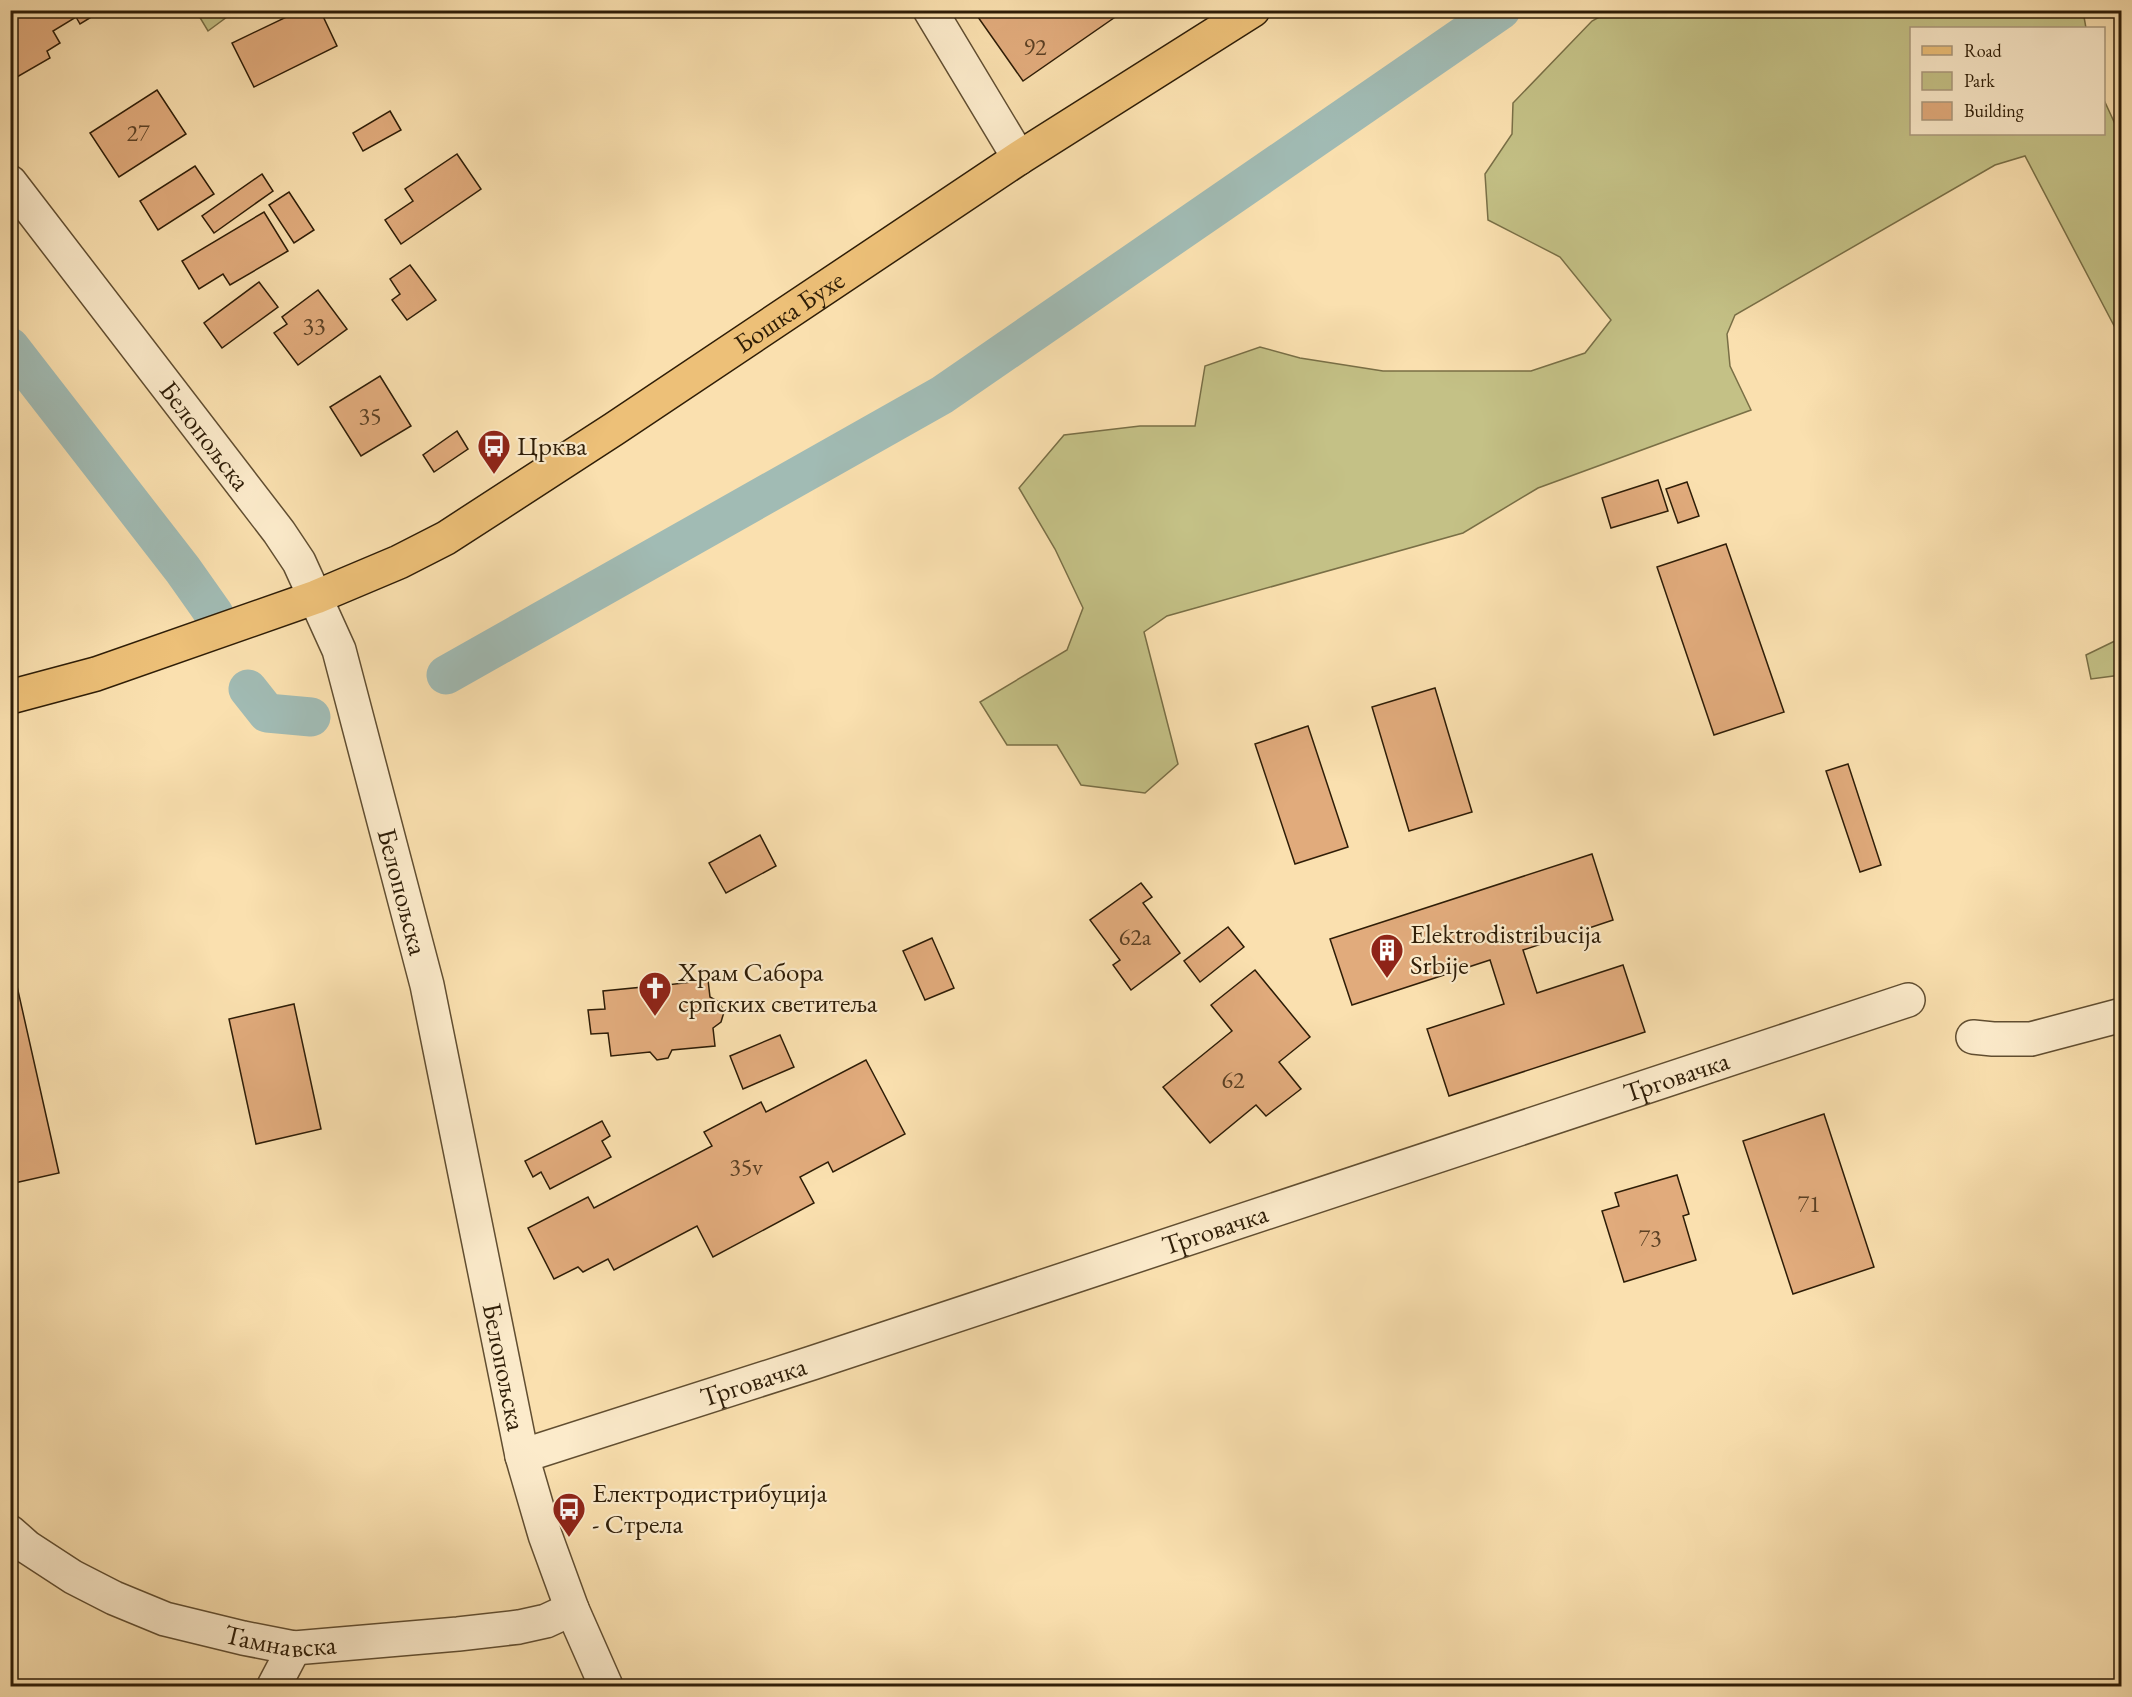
<svg xmlns="http://www.w3.org/2000/svg" width="2132" height="1697" viewBox="0 0 2132 1697" font-family="'EB Garamond',serif">
	<style>
		.green { fill: #c4c186; stroke: #796f46; stroke-width: 1.5 }
		.lines { fill: none; stroke-linecap: round; stroke-linejoin: round }
		.canal { stroke: #a1bbb4; stroke-width: 39 }
		.building { fill: #e1ab7c; stroke: #2e1d07; stroke-width: 1.5 }
		.minor-casing { stroke: #614e31; stroke-width: 36 }
		.major-casing { stroke: #2e1d07; stroke-width: 36 }
		.minor { stroke: #fcebcb; stroke-width: 33 }
		.major { stroke: #edc078; stroke-width: 33 }
		.labels { text-anchor: middle; stroke-width: 4.5; stroke-linejoin: round; paint-order: stroke }
		.number-label { font-size: 24px; fill: #5b4024 }
		.street-label { font-size: 27px; fill: #2e1d07; stroke: #fcebcb }
		.poi-label { font-size: 27px; fill: #2e1d07; stroke: #fcebcb; text-anchor: start }
	</style>
	<rect width="100%" height="100%" fill="#fae0af"/>
	<filter id="stains"><feTurbulence type="fractalNoise" baseFrequency=".00333" numOctaves="4"/><feColorMatrix values="0 0 0 0 .2 0 0 0 0 .09 0 0 0 0 .02 0 0 0 .5 -.17"/></filter>
	<radialGradient id="worn" r=".72"><stop offset=".6" stop-color="#630" stop-opacity="0"/><stop offset="1" stop-color="#630" stop-opacity=".3"/></radialGradient>
	<g class="green">
		<polygon points="196,11 235,11 208,31"/>
		<polygon points="1610,11 2083,11 2086,28 1912,28 1912,134 2104,134 2104,100 2121,137 2121,339 2025,156 1995,165 1735,315 1727,334 1730,366 1751,410 1538,488 1463,533 1167,616 1144,632 1178,764 1145,793 1081,785 1057,745 1007,745 980,702 1067,650 1083,608 1055,549 1019,488 1064,435 1140,426 1195,426 1205,366 1260,347 1300,358 1383,371 1531,371 1585,353 1611,320 1560,257 1488,220 1485,174 1512,134 1513,103 1592,21"/>
		<polygon points="2121,638 2121,675 2091,679 2086,655"/>
	</g>
	<g class="lines">
		<g class="canal">
			<polyline points="10,347 183,570 214,614"/>
			<polyline points="446,675 942,395 1501,10"/>
			<polyline points="248,689 267,713 311,717"/>
		</g>
	</g>
	<g class="building">
		<polygon points="13,10 103,10 80,24 76,17 53,31 60,43 47,51 50,58 17,77 10,67 10,12"/>
		<polygon points="301,10 320,10 337,46 254,87 232,43"/>
		<polygon points="973,10 1120,10 1121,13 1023,81"/>
		<polygon points="157,90 186,134 119,177 90,133"/>
		<polygon points="390,111 401,130 363,151 353,133"/>
		<polygon points="457,154 481,189 401,244 385,220 413,201 405,189"/>
		<polygon points="195,166 214,194 158,230 140,201"/>
		<polygon points="262,174 273,191 214,233 202,216"/>
		<polygon points="289,192 314,230 294,243 269,205"/>
		<polygon points="264,212 288,251 230,285 223,274 199,289 182,261"/>
		<polygon points="410,265 436,300 407,320 392,300 400,294 390,279"/>
		<polygon points="259,282 278,307 222,348 204,323"/>
		<polygon points="318,290 347,329 298,365 274,333 287,324 282,317"/>
		<polygon points="380,376 411,426 361,456 330,407"/>
		<polygon points="457,431 468,449 434,472 423,455"/>
		<polygon points="1658,480 1668,511 1611,528 1602,498"/>
		<polygon points="1687,482 1699,516 1678,523 1666,489"/>
		<polygon points="1726,544 1784,712 1714,735 1657,567"/>
		<polygon points="1435,688 1472,812 1409,831 1372,707"/>
		<polygon points="1308,726 1348,847 1295,864 1255,744"/>
		<polygon points="1848,764 1881,865 1860,872 1826,771"/>
		<polygon points="760,835 776,866 726,893 709,863"/>
		<polygon points="1592,854 1613,920 1523,950 1537,993 1623,965 1645,1032 1449,1096 1427,1029 1504,1004 1490,960 1352,1005 1330,939"/>
		<polygon points="1141,883 1152,897 1143,903 1180,953 1131,990 1113,965 1120,960 1090,920"/>
		<polygon points="1228,927 1244,947 1200,982 1184,961"/>
		<polygon points="932,938 954,988 925,1000 903,951"/>
		<polygon points="10,955 59,1173 10,1184"/>
		<polygon points="1255,970 1310,1037 1279,1062 1301,1089 1266,1116 1256,1105 1210,1143 1163,1087 1232,1031 1211,1005"/>
		<polygon points="661,976 667,985 708,980 710,997 719,1002 724,1012 721,1022 713,1028 715,1046 672,1050 668,1058 657,1060 650,1052 611,1056 608,1033 591,1034 588,1010 605,1009 603,991 643,987 648,977"/>
		<polygon points="294,1004 321,1129 256,1144 229,1019"/>
		<polygon points="780,1035 794,1067 743,1089 730,1056"/>
		<polygon points="866,1060 905,1134 833,1172 828,1162 800,1177 814,1203 713,1257 697,1226 614,1270 608,1259 583,1272 578,1267 554,1279 528,1228 588,1197 594,1208 712,1146 704,1132 761,1102 766,1112"/>
		<polygon points="1824,1114 1874,1267 1793,1294 1743,1141"/>
		<polygon points="602,1121 610,1136 602,1141 611,1157 550,1189 541,1172 533,1177 525,1161"/>
		<polygon points="1677,1175 1689,1214 1683,1216 1696,1260 1624,1282 1602,1211 1619,1206 1615,1193"/>
	</g>
	<g class="lines">
		<defs>
			<g id="minor">
				<polyline points="930,10 1019,158"/>
				<path id="s1" d="M10,182l269,350 20,30 40,88 88,335 95,471 23,79 27,74 34,77"/>
				<polyline points="1973,1037 1993,1039 2031,1039 2122,1015"/>
				<path id="s2" d="M522,1456l290,-93 1096,-363"/>
				<path id="s3" d="M10,1532l17,15 46,30 41,21 51,21 78,19 51,10 164,-14 61,-7 27,-6 26,-12"/>
				<polyline points="274,1686 294,1648"/>
			</g>
			<g id="major">
				<path id="s4" d="M10,697l86,-23 220,-77 83,-35 47,-24 168,-109 405,-271 234,-148"/>
			</g>
		</defs>
		<use href="#minor" class="minor-casing"/>
		<use href="#major" class="major-casing"/>
		<use href="#minor" class="minor"/>
		<use href="#major" class="major"/>
	</g>
	<defs>
		<symbol id="bus-pin" viewBox="-11 -11 22 30"><path d="M0 17L-7.5 6A9.5 9.5 0 1 1 7.5 6Z" fill="#8f2418" stroke="#fcebcb"/><path d="M-5-6H5V4H4V6H2V4H-2V6H-4V4H-5ZM-3.5-4V0h7V-4ZM-3.5 1.2v1.5H-2V1.2ZM2 1.2v1.5H3.5V1.2Z" fill="#fff"/></symbol>
		<symbol id="building-pin" viewBox="-11 -11 22 30"><path d="M0 17L-7.5 6A9.5 9.5 0 1 1 7.5 6Z" fill="#8f2418" stroke="#fcebcb"/><path d="M-4-6H4V6H1V3H-1V6H-4ZM-2.5-4.3h1.7v1.8h-1.7ZM.8-4.3h1.7v1.8H.8ZM-2.5-1h1.7V.8h-1.7ZM.8-1h1.7V.8H.8Z" fill="#fff"/></symbol>
		<symbol id="church-pin" viewBox="-11 -11 22 30"><path d="M0 17L-7.5 6A9.5 9.5 0 1 1 7.5 6Z" fill="#8f2418" stroke="#fcebcb"/><path d="M-1.2-6h2.4v3.5h3.3v2.4h-3.3V6h-2.4V-.1h-3.3v-2.4h3.3Z" fill="#fff"/></symbol>
	</defs>
	<g fill-rule="evenodd">
		<use href="#bus-pin" x="475" y="427" width="38" height="52"/>
		<use href="#building-pin" x="1368" y="931" width="38" height="52"/>
		<use href="#church-pin" x="636" y="969" width="38" height="52"/>
		<use href="#bus-pin" x="550" y="1490" width="38" height="52"/>
	</g>
	<g class="labels">
		<g class="number-label">
			<text x="1035" y="55">92</text>
			<text x="138" y="141">27</text>
			<text x="314" y="334">33</text>
			<text x="370" y="424">35</text>
			<text x="1135" y="945">62a</text>
			<text x="1233" y="1088">62</text>
			<text x="746" y="1175">35v</text>
			<text x="1809" y="1212">71</text>
			<text x="1650" y="1246">73</text>
		</g>
		<g class="street-label">
			<text dy="9" stroke="none"><textPath href="#s4" startOffset="876">Бошка Бухе</textPath></text>
			<text dy="9" stroke="none"><textPath href="#s1" startOffset="320">Белопољска</textPath></text>
			<text dy="9" stroke="none"><textPath href="#s1" startOffset="824">Белопољска</textPath></text>
			<text dy="9" stroke="none"><textPath href="#s2" startOffset="1215">Трговачка</textPath></text>
			<text dy="9" stroke="none"><textPath href="#s2" startOffset="729">Трговачка</textPath></text>
			<text dy="9" stroke="none"><textPath href="#s1" startOffset="1310">Белопољска</textPath></text>
			<text dy="9" stroke="none"><textPath href="#s2" startOffset="243">Трговачка</textPath></text>
			<text dy="9" stroke="none"><textPath href="#s3" startOffset="297">Тамнавска</textPath></text>
		</g>
		<g class="poi-label">
			<text x="517" y="455">Црква</text>
			<text x="1410" y="943">Elektrodistribucija<tspan x="1410" dy="31">Srbije</tspan></text>
			<text x="678" y="981">Храм Сабора<tspan x="678" dy="31">српских светитеља</tspan></text>
			<text x="592" y="1502">Електродистрибуција<tspan x="592" dy="31">- Стрела</tspan></text>
		</g>
	</g>
	<rect width="2132" height="1697" fill="none" stroke="#fae0af" stroke-width="36"/>
	<rect x="12" y="12" width="2108" height="1673" fill="none" stroke="#2e1d07" stroke-width="3"/>
	<rect x="18" y="18" width="2096" height="1661" fill="none" stroke="#2e1d07" stroke-width="1.5"/>
	<rect x="1910" y="27" width="195" height="108" fill="#fcebcb" stroke="#aa997d" stroke-width="1.5"/>
	<rect x="1922" y="46" width="30" height="9" fill="#edc078" stroke="#aa997d" stroke-width="1.5"/>
	<text x="1964" y="57" font-size="18" fill="#2e1d07">Road</text>
	<rect x="1922" y="72" width="30" height="18" fill="#c4c186" stroke="#aa997d" stroke-width="1.5"/>
	<text x="1964" y="87" font-size="18" fill="#2e1d07">Park</text>
	<rect x="1922" y="102" width="30" height="18" fill="#e1ab7c" stroke="#aa997d" stroke-width="1.5"/>
	<text x="1964" y="117" font-size="18" fill="#2e1d07">Building</text>
	<rect width="100%" height="100%" filter="url(#stains)"/>
	<rect width="100%" height="100%" fill="url(#worn)"/>
</svg>
